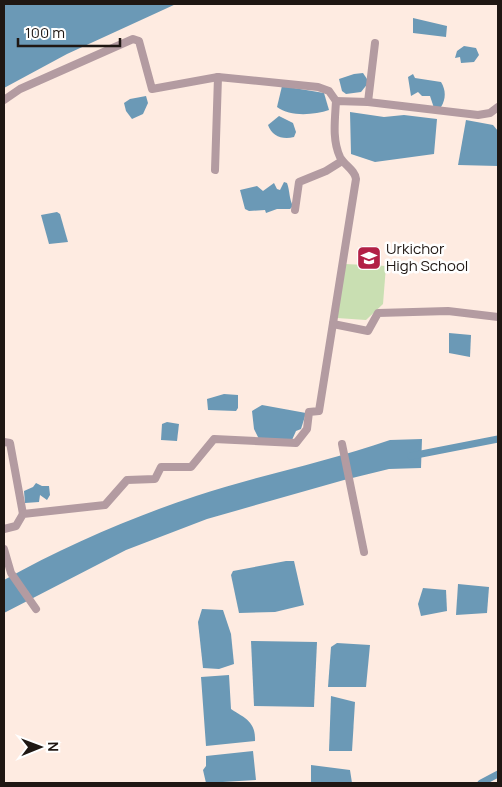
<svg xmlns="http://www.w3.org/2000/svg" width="502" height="787" viewBox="0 0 502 787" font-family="Manrope,sans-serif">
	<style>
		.green { fill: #c9dfb2 }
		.water { fill: #6b99b6 }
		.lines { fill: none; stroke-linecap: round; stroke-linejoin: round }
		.canal { stroke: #6b99b6; stroke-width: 7 }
		.street { stroke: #b39ba1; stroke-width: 8 }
		.labels { text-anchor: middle; stroke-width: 5; stroke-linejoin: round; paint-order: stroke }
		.poi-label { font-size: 15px; fill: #1f1713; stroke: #fff; text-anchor: start }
	</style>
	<rect width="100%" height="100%" fill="#feebe1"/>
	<polygon class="green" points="345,264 386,266 383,304 366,320 337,318"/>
	<g class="water">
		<polygon points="4,4 176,4 67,54 4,88"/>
		<polygon points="413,18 447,26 446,37 413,33"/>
		<polygon points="464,46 476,48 479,55 474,62 461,63 460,57 455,58 457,51"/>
		<polygon points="363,73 369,82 361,92 346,94 342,91 339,79 354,74"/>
		<path d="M413,74l2,4 26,4c5,8 5,17 0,25l-7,1 -4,-12h-8l-4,-4 -7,4 -3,-19z"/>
		<path d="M282,86l42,7 5,17c-15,5 -39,7 -52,-3z"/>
		<polygon points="146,96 148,103 143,114 132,119 126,111 124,103 130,99"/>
		<polygon points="350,112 384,117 404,115 437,119 434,154 375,162 351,154"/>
		<path d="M279,116l14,7 3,9 -2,5c-12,3 -22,-1 -26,-12z"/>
		<polygon points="466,120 493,125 498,131 498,166 458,165"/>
		<path d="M284,182l3,1c3,8 2,16 6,23l-3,3h-13l-11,4 -1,-3 -16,1 -4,-2 -5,-19 17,-4 6,5 11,-8 3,6 3,1z"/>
		<polygon points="57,212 60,214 68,242 49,244 41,215"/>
		<polygon points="449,333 471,335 470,357 449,353"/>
		<polygon points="224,394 238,395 238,408 236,411 208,410 207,399"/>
		<polygon points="262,405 306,413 301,429 296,431 292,440 259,439 254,429 252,411"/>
		<polygon points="167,422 179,424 177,441 161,440 162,424"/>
		<path d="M422,439l-1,29 -32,1 -45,11 -137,39 -81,31 -122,63v-33c59,-33 128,-63 192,-84 64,-21 131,-34 194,-56z"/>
		<polygon points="36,483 42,486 49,486 50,495 47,500 40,495 39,502 25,503 24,491 33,487"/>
		<polygon points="286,561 294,561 304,605 275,612 239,613 231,575 233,571"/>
		<polygon points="458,584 489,587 487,613 456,615"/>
		<polygon points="423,588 446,590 447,611 421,616 418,604"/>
		<polygon points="202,609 223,610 231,634 234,664 219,669 203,668 198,622"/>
		<polygon points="251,641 317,642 314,707 254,706"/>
		<polygon points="337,643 370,645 366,687 328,687 331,647"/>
		<path d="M229,675l2,34c14,9 25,13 24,32l-49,5 -5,-69z"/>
		<polygon points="331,696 355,702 352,751 329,751"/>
		<polygon points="253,751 256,780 206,783 203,770 206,766 206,756"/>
		<polygon points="311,765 350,770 352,783 311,783"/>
	</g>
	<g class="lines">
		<g class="canal">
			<polyline points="411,456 498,439"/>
			<polyline points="481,783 498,774"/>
		</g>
		<g class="street">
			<polyline points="4,100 20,89 133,39 139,41 152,89 218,77"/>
			<polyline points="368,102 375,43"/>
			<polyline points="215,170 218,77 318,87 329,91 336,101"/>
			<polyline points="295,210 299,182 326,171 342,161"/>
			<polyline points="333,324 368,331 378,313 448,311 498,317"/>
			<polyline points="4,442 10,443 23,514"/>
			<polyline points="342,444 364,552"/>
			<path d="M4,529l12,-3 7,-12 82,-9 22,-25 28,-1 6,-12h30l23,-28 82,4 11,-14 2,-17 10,-1 37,-232c-1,-9 -12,-14 -16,-22 -8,-17 -5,-37 -4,-56l32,1 110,13 12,-2 8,-6"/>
			<polyline points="4,549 11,573 36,609"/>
		</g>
	</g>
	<defs>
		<symbol id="school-square" viewBox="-11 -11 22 22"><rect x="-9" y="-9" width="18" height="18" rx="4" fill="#b22046" stroke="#fff"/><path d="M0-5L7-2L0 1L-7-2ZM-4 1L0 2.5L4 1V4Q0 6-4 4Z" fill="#fff"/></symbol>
	</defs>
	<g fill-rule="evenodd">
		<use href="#school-square" x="355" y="244" width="28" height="28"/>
	</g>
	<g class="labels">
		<g class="poi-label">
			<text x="386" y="254">Urkichor<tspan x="386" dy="17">High School</tspan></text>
		</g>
	</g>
	<rect width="502" height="787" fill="none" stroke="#1f1713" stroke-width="10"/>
	<g transform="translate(40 747) rotate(89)" stroke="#ffffff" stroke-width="4" paint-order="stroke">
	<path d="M0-4L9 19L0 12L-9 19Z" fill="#1f1713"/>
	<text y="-8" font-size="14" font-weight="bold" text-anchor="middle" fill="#1f1713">N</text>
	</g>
	<path d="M18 38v8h102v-8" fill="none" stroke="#1f1713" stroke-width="2.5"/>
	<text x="25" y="38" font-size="15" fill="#1f1713" stroke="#ffffff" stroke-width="4" paint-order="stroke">100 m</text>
</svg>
